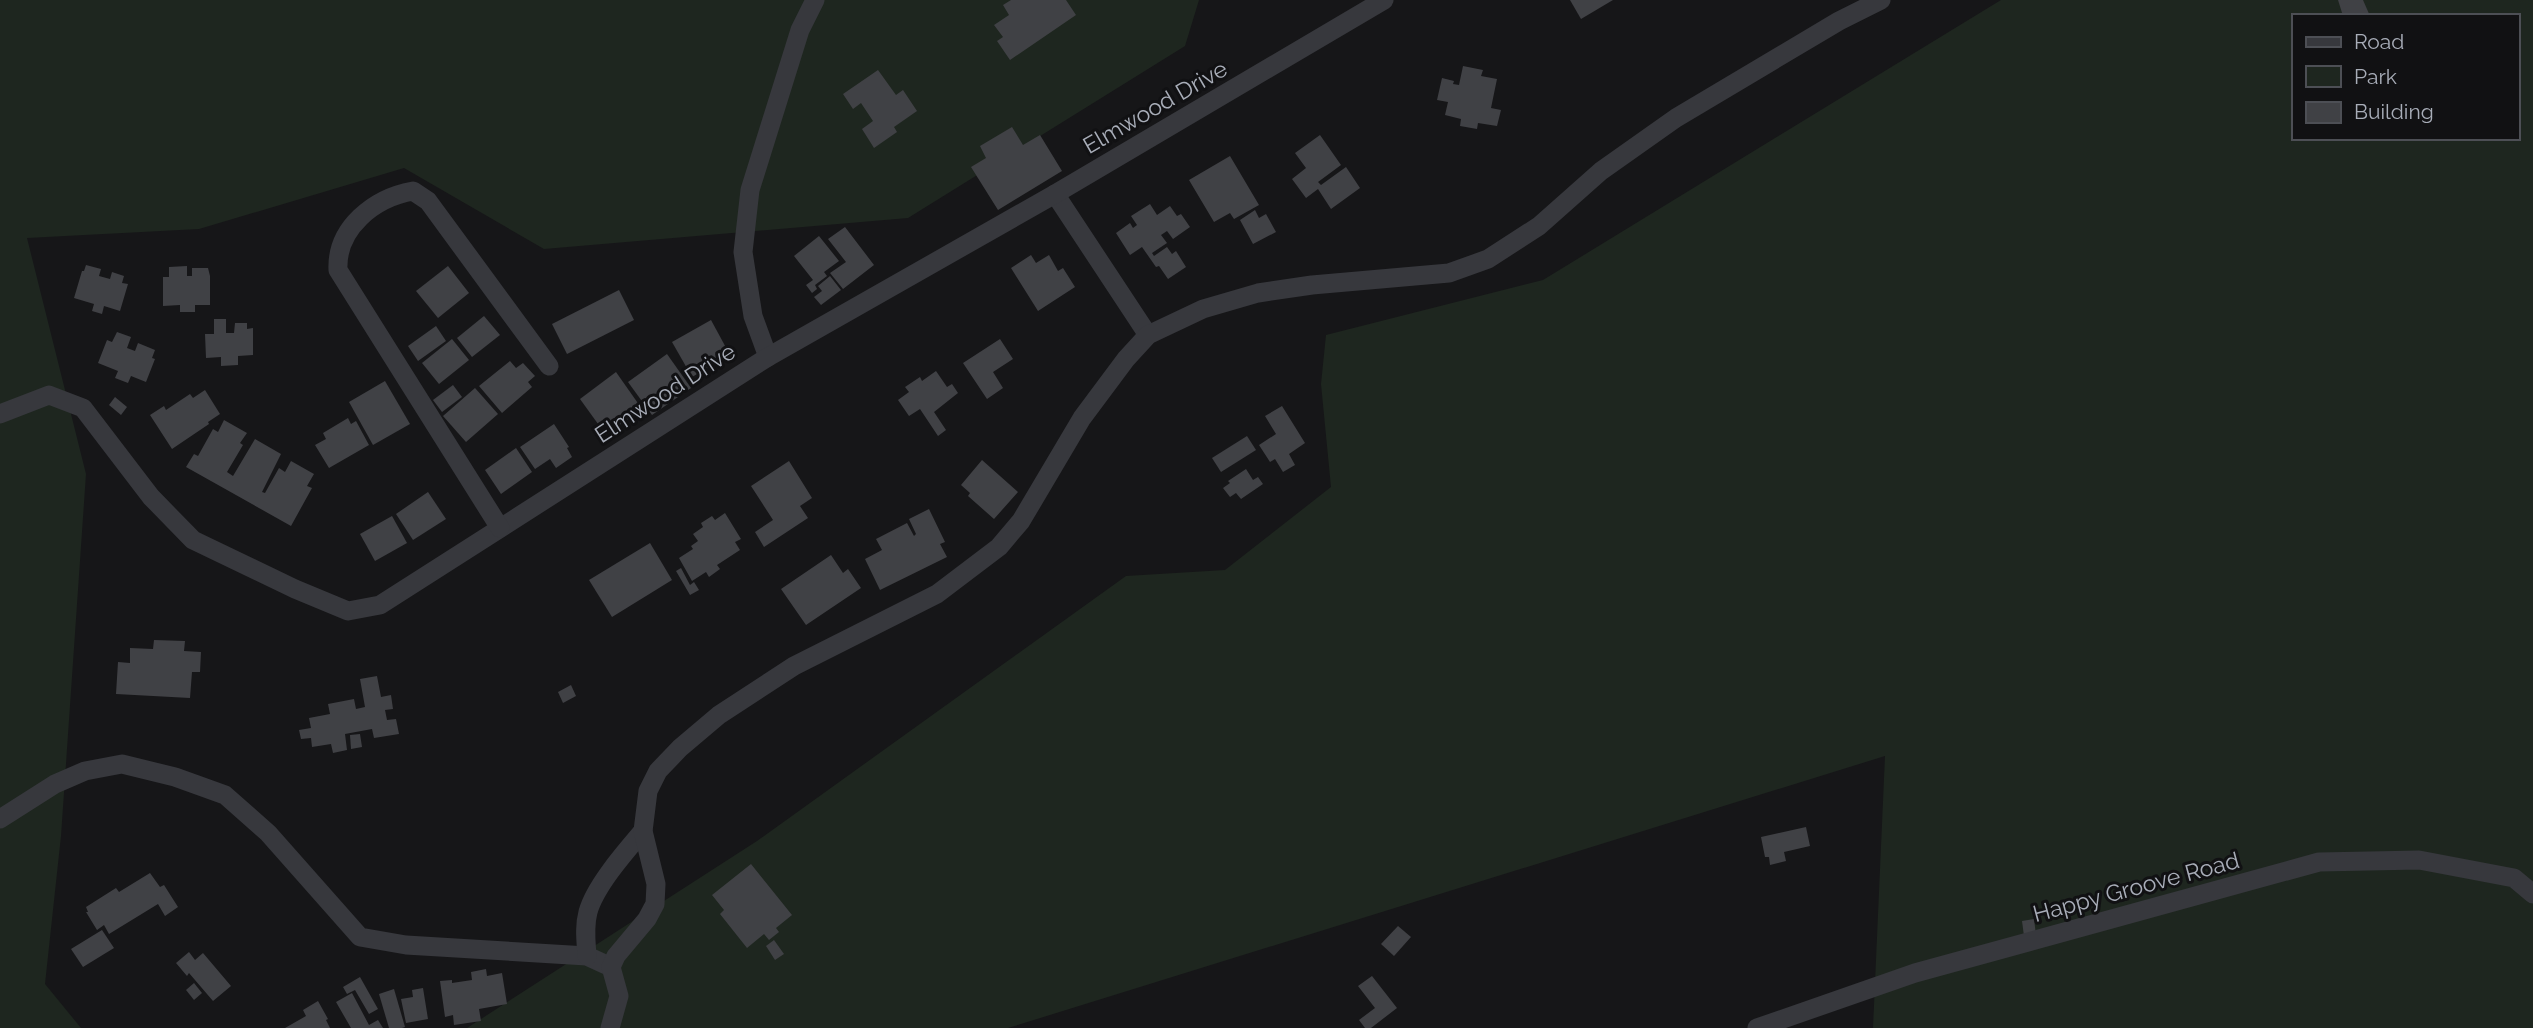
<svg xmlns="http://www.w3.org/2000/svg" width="2533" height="1028" viewBox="0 0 2533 1028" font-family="Raleway,sans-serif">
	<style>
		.green { fill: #1e261f; fill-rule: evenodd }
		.building { fill: #404145 }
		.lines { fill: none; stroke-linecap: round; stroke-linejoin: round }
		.minor { stroke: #37383d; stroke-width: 19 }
		.labels { text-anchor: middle; stroke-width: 6; stroke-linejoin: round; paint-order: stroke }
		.street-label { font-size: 23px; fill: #a8adb8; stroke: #111113 }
	</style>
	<rect width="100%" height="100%" fill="#161618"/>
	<g class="green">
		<polygon points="0,0 1199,0 1185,46 908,218 544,249 404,168 199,229 27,238 86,474 61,836 45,984 81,1028 0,1028"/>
		<path d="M2001,0h532v1028h-660l12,-272 -877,272h-541l290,-187 369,-265 99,-6 106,-83 -10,-103 5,-49 217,-55zM2293,16h224v122h-224z"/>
	</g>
	<g class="building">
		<polygon points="1011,0 1066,0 1076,15 1010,60 997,41 1003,37 994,25 1009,15 1003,5"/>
		<polygon points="1570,0 1613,0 1581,19"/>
		<polygon points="2338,0 2363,0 2370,16 2343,16"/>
		<polygon points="1463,66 1483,70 1481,76 1497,79 1491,108 1501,110 1497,126 1478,123 1477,129 1460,126 1461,119 1445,115 1448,102 1437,100 1442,78 1454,81 1453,84 1459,85"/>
		<polygon points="878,70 896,95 903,90 917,111 894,127 897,132 874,148 862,129 873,121 861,103 853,109 843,94"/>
		<polygon points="1012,127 1023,145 1040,135 1062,171 998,210 971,167 986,158 980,146"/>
		<polygon points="1320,135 1341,165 1318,182 1321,185 1346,167 1360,188 1331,209 1318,189 1306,198 1292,179 1306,168 1295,153"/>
		<polygon points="1230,156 1259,205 1234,219 1230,213 1214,222 1189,180"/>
		<polygon points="1150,204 1157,215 1170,206 1177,216 1181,214 1190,227 1173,239 1167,231 1161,235 1167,243 1152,253 1154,256 1167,247 1172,254 1176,251 1186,267 1168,279 1159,266 1156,267 1142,247 1130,255 1116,233 1130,223 1133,228 1137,225 1131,216"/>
		<polygon points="1255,210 1259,218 1266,214 1276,232 1253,244 1240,220"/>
		<polygon points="845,227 874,265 843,289 830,273 846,262 828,239"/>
		<polygon points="819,236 839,261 824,272 827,276 815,285 817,289 812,293 806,285 813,280 794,256"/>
		<polygon points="1031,255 1036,263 1049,255 1058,271 1063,268 1075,287 1038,311 1011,268"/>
		<polygon points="86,265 101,269 99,276 110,279 112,272 124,276 122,283 128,284 120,311 104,306 102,314 92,311 94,304 74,298 82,271 84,271"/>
		<polygon points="187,266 187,276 192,276 192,268 208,268 210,276 210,305 195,305 195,312 180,312 180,305 163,306 163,277 169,277 169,267"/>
		<polygon points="448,266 469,293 438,318 416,291"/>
		<polygon points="830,276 841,290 821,305 814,297 822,291 818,286"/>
		<polygon points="619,290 634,320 567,354 552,324"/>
		<polygon points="484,316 500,335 472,357 457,338"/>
		<polygon points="214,319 226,319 226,333 234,333 235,323 247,323 247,329 253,328 253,355 238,356 238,365 221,366 221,357 206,358 205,334 214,334"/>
		<polygon points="711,320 730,355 692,377 672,342"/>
		<polygon points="436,326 446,341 418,361 408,346"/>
		<polygon points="117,332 131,337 127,348 135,351 138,343 155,350 152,358 155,359 146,382 131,376 128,383 115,378 118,371 98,363 107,340 112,342"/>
		<polygon points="452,339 469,360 439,384 422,363"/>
		<polygon points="1000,339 1013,359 993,372 1003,388 987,399 963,363"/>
		<polygon points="667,354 691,388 652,415 628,382"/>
		<polygon points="510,361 516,368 523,363 535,376 528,382 532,387 502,413 479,386"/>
		<polygon points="936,371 947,387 952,384 958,393 934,412 946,430 938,436 920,409 909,416 898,400 909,392 905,387 920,377 922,381"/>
		<polygon points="616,372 642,409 606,435 580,399"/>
		<polygon points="385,381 410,424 373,445 349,402"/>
		<polygon points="453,385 462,397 442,412 433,400"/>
		<polygon points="475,388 498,414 466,442 443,416"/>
		<polygon points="205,390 220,414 208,422 209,424 172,449 150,415 164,406 166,410 190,394 193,398"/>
		<polygon points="115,397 127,407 121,415 109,405"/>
		<polygon points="1282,406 1305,443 1289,454 1295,465 1283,472 1275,459 1270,462 1259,445 1276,434 1265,416"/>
		<polygon points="348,418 351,424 356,421 369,445 329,468 315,445 326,439 323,433"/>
		<polygon points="224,420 247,433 240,443 243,445 227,472 233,476 255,439 281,454 262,492 265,493 279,468 285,472 291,461 314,474 307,486 312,488 291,526 186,467 194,454 198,456 213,429 218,432"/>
		<polygon points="554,424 569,447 567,448 572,457 556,468 550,459 535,469 520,447"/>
		<polygon points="1247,436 1256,450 1221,472 1212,458"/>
		<polygon points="516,448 532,472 501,494 485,470"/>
		<polygon points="982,460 1018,492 994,519 968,496 970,493 961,485"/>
		<polygon points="789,461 812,498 800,506 808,518 764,547 755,532 773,520 751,486"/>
		<polygon points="1246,469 1253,480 1258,477 1263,484 1241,499 1236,493 1230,497 1223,488 1230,483 1228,481"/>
		<polygon points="428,492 446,519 413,540 396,514"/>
		<polygon points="929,509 945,542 940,544 947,557 880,590 865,559 882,550 876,539 907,523 914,536 916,534 909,519"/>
		<polygon points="725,513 741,539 735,542 740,550 717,565 720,569 709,577 706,572 692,581 679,558 693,549 691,546 698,541 693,534 703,527 701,523 712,516 715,520"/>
		<polygon points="392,516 407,543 375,561 360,534"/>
		<polygon points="650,543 672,580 612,617 589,580"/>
		<polygon points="831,555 843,573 848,569 861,588 806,625 781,589"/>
		<polygon points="681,568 690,585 694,582 699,590 690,595 676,571"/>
		<polygon points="154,640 185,641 184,651 201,652 200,672 192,672 190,698 116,694 118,662 130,663 130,648 153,649"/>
		<polygon points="377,676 381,697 391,695 393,709 385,710 387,720 396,719 399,734 374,738 372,729 345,734 347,750 333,753 331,744 312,747 311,738 301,739 299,730 311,728 309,718 330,714 328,704 354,699 356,709 365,707 360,679"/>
		<polygon points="571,685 576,696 563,703 558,692"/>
		<polygon points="360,734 362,747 351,749 350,735"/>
		<polygon points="1806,827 1810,846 1784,852 1786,861 1770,865 1769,857 1765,857 1761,837"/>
		<polygon points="751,864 792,915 776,928 779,932 769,940 764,934 747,948 720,914 724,910 712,895"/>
		<polygon points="150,873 160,887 164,885 178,907 165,916 158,904 109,934 104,925 97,930 86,912 88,912 86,907 116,888 119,892"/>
		<polygon points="2034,919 2036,935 2024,936 2022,921"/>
		<polygon points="1398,926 1411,937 1394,956 1381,944"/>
		<polygon points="102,930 114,948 83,967 71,949"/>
		<polygon points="774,940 784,954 775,960 766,946"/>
		<polygon points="189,952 195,960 203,953 231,986 213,1001 189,973 187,976 176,963"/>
		<polygon points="486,969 487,976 502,973 507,1004 479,1009 481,1021 454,1025 453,1015 445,1017 440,981 452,980 452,983 472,980 471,972"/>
		<polygon points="1372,976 1397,1008 1371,1028 1365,1028 1359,1020 1375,1008 1358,986"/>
		<polygon points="360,977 378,1009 369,1014 355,990 347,994 343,987"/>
		<polygon points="194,983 202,993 194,1000 186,990"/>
		<polygon points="423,988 428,1019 406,1023 401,999 413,997 412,990"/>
		<polygon points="394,989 405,1027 402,1028 389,1028 379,994"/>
		<polygon points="352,993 369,1025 378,1020 383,1028 351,1028 336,1002"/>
		<polygon points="318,1001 328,1019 326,1020 330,1028 285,1028 306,1016 303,1010"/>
	</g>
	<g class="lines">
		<g class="minor">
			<polyline points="1055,194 1148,335"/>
			<polyline points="768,357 753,316 743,252 750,190 800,30 815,0"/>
			<polyline points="0,414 49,395 83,408 151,497 193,540 295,589 348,611 380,605 768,357 1055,194 1384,0"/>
			<path d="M500,528l-162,-258c-2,-42 36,-72 75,-79l15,10 121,165"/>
			<polyline points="0,819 55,784 85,771 122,764 175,777 225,795 268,833 360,937 406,945 587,956 611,967"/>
			<path d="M587,956c-1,-15 -3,-29 1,-44 7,-26 38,-61 55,-81"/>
			<polyline points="610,1028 619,996 611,967 616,956 647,919 655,904 656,884 643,831 648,791 658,771 680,748 719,715 794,666 937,594 999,547 1021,521 1082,418 1126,359 1148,335 1203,309 1258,293 1312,285 1449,273 1488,259 1539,226 1601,171 1676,118 1839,21 1881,0"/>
			<polyline points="1757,1028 1915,973 2319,862 2419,860 2514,878 2533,894"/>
		</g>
	</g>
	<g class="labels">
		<g class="street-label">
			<text transform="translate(1155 107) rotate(-30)" y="8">Elmwood Drive</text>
			<text transform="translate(665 393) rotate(-33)" y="8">Elmwood Drive</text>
			<text transform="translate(2136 887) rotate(-15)" y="8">Happy Groove Road</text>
		</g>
	</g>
	<rect x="2292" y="14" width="228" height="126" fill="#111113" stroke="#4d4f55" stroke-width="2"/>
	<rect x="2306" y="37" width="35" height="10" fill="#37383d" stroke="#4d4f55" stroke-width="2"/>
	<text x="2354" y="49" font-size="21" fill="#a8adb8">Road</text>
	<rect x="2306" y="66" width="35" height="21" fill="#1e261f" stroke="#4d4f55" stroke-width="2"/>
	<text x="2354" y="84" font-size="21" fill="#a8adb8">Park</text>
	<rect x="2306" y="102" width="35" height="21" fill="#404145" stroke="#4d4f55" stroke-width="2"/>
	<text x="2354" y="119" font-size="21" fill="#a8adb8">Building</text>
</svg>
